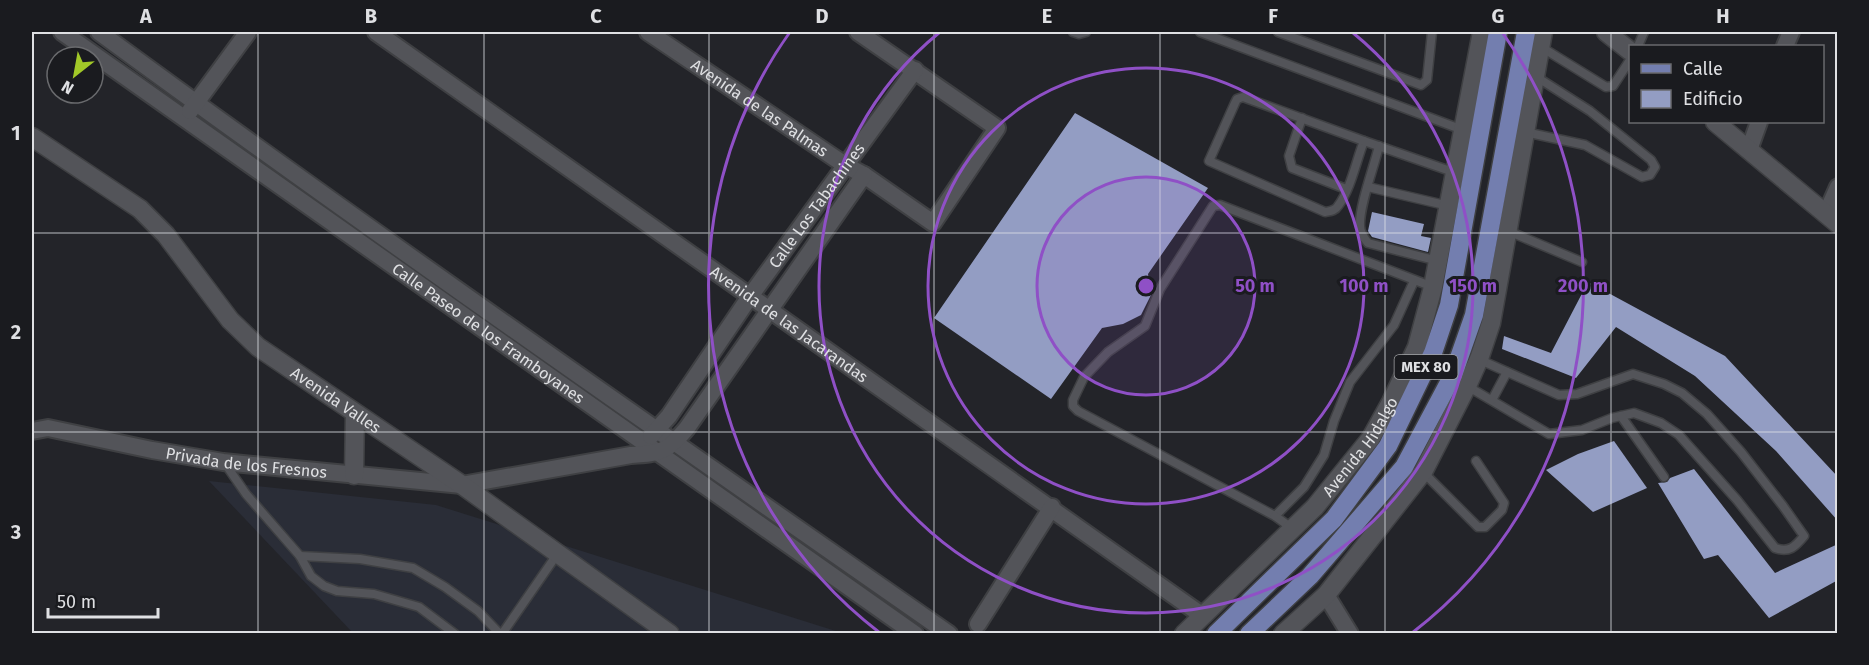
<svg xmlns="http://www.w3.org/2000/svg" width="1869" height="665" viewBox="0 0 1869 665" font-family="'Fira Sans',sans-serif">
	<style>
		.built { fill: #2a2d37 }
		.building { fill: #939dc3 }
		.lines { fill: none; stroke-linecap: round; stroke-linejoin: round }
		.lane-casing { stroke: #3f4043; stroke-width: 11 }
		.street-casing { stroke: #3f4043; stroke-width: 20 }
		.secondary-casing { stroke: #3f4043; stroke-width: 21 }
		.primary-casing { stroke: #3f4043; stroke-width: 21 }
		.lane { stroke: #535459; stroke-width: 8 }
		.street { stroke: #535459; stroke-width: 16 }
		.secondary { stroke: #535459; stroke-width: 18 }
		.primary { stroke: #737eaf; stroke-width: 18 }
		.grid { fill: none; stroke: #dfe0e3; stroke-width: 1.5; stroke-opacity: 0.55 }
		.ring { fill: none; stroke: #8f50c6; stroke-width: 3 }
		.labels { text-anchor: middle; stroke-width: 6; stroke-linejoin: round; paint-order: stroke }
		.shield { fill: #1a1b1f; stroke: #a4a5a8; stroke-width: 1.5 }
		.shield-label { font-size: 15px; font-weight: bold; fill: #dfe0e3 }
		.street-label { font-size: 16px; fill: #dfe0e3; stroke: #1a1b1f }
		.centre { fill: #8f50c6; stroke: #1a1b1f; stroke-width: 3 }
		.ring-label { font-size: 18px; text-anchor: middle; font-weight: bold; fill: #8f50c6; stroke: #1a1b1f; stroke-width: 6; stroke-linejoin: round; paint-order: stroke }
		.neatline { fill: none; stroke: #dfe0e3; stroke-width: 2 }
		.grid-label { font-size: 20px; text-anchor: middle; font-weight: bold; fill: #dfe0e3 }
	</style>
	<rect width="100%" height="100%" fill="#232429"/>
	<polygon class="built" points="209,481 436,505 842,633 353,633"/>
	<g class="building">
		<polygon points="1075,113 1208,188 1148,274 1151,295 1141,315 1123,324 1102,328 1051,399 934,318"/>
		<polygon points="1372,212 1424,224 1421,236 1431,238 1428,252 1372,237 1368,231"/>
		<polygon points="1588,282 1725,356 1838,477 1838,521 1776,451 1695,376 1616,327 1576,378 1502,349 1504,336 1551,353"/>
		<polygon points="1614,441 1647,488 1593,512 1546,470 1578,454"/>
		<polygon points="1694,469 1775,573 1838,544 1838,580 1769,618 1718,555 1704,559 1658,483 1667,482 1670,478"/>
	</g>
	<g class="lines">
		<defs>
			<g id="lane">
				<polyline points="1073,32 1079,34 1086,32"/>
				<polyline points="1200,32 1463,130"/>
				<polyline points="1278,32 1421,85 1427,80 1432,32"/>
				<polyline points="1638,46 1644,32"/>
				<polyline points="1541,47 1606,87 1613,86 1630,60"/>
				<path d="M1243,97l121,44c-8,20 -13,48 -26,65 -3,5 -8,5 -13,6l-116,-51 26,-58 2,-4z"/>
				<polyline points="1302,118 1289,156 1292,168 1346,189"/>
				<polyline points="1525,132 1585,145 1642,177 1650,175 1655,167 1651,160 1590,111 1535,76"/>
				<polyline points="1364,141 1456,173"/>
				<path d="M1379,146c-5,21 -20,60 -19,80 0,7 4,12 8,17l70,18"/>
				<polyline points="1368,187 1449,206"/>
				<polyline points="1508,231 1582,262"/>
				<polyline points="1414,281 1394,325 1350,382 1334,421 1324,455 1304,487 1275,516 1078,411 1073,406 1073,400 1084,377 1108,352 1145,326 1160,289 1213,206 1220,205 1433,287"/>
				<path d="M1467,386l82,48 33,-4 30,-12 22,-5 27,10 18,12 58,65 38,48c14,5 20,-1 29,-12l-21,-30 -42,-54 -34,-38 -25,-21 -18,-9 -31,-10 -56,20 -18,1 -81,-36"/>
				<polyline points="1492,400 1507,372"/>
				<polyline points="1621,416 1664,477"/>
				<polyline points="224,462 246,494 300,556 311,576 324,586 337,591 374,594 419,607 455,634"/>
				<polyline points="1423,472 1478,527 1485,527 1502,510 1504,503 1476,461"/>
				<polyline points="1275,516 1293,529"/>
				<polyline points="300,556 360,559 413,568 445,587 478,611 500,634"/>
				<polyline points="502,634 558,553"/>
			</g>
			<g id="street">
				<path id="s1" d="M62,32l853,602"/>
				<path d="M99,32c279,205 565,403 850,602"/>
				<path id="s2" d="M376,32l827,584"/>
				<path id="s3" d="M648,32l197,133 19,10 69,48 64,-95 -139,-96"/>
				<polyline points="1785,46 1791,32"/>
				<polyline points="190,111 248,32"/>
				<polyline points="1749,150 1759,122"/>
				<polyline points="1826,214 1838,187"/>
				<path id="s4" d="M32,431l16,-3 104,22 71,12 239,23 169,-30c31,-2 36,-3 56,-27l177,-253"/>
				<path id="s5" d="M651,436l18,-20 82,-121 164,-225"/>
				<polyline points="1326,595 1350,634"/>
				<polyline points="978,624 1052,507"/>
			</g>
			<g id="secondary">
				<polyline points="1606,32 1630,51"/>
				<polyline points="1715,122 1838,224"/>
				<path id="s6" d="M32,137l108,72 26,26 64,85 28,27 204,138 208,149"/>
				<polyline points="354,475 355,413"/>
				<path id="s7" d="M1184,634l131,-127 56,-69 20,-36 26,-55 16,-60 49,-255"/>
				<polyline points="1283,634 1326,595 1423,472 1467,386 1479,359 1491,323 1543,32"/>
			</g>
			<g id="primary">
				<polyline points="1216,634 1334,519 1388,446 1433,353 1449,305 1498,32"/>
				<polyline points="1249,634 1310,576 1404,467 1453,375 1474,315 1526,32"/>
			</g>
		</defs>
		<use href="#lane" class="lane-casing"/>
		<use href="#street" class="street-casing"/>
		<use href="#secondary" class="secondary-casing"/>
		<use href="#primary" class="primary-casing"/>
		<use href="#lane" class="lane"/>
		<use href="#street" class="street"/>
		<use href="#secondary" class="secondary"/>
		<use href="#primary" class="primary"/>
	</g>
	<path class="grid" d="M258,32v602M484,32v602M709,32v602M934,32v602M1160,32v602M1385,32v602M1611,32v602M32,233h1806M32,432h1806"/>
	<circle cx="1146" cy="286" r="109" fill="#8f50c6" fill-opacity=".12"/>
	<g class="ring">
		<circle cx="1146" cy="286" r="109"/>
		<circle cx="1146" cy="286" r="218"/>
		<path d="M1352 32A327 327 0 1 1 940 32"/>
		<path d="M880 633A437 437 0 0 1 790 32M1502 32A437 437 0 0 1 1412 633"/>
	</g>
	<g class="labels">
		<rect class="shield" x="1394.5" y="355" width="63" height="24" rx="4.5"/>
		<g class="shield-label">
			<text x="1426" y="372">MEX 80</text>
		</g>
		<g class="street-label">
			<text dy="6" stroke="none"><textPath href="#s3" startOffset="135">Avenida de las Palmas</textPath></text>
			<text dy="6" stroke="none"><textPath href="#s5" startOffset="284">Calle Los Tabachines</textPath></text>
			<text dy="6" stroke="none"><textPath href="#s2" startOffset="506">Avenida de las Jacarandas</textPath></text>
			<text dy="6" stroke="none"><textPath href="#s1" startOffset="522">Calle Paseo de los Framboyanes</textPath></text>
			<text dy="6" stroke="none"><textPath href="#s6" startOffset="406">Avenida Valles</textPath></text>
			<text dy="6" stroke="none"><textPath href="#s7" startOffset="258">Avenida Hidalgo</textPath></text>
			<text dy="6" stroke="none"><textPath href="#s4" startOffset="218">Privada de los Fresnos</textPath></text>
		</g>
	</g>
	<circle cx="1146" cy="286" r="9" class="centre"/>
	<g class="ring-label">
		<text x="1255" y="292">50 m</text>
		<text x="1364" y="292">100 m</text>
		<text x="1473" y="292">150 m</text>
		<text x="1583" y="292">200 m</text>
	</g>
	<rect width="1869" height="665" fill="none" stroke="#1a1b1f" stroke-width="66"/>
	<rect x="1629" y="45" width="195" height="78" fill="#1a1b1f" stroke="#696a6d" stroke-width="1.5"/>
	<rect x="1641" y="64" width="30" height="9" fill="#737eaf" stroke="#696a6d" stroke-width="1.5"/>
	<text x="1683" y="75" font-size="18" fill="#dfe0e3">Calle</text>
	<rect x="1641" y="90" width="30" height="18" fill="#939dc3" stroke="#696a6d" stroke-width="1.5"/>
	<text x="1683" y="105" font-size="18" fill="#dfe0e3">Edificio</text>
	<g transform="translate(75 75) rotate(211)"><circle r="28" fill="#1a1b1f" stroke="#696a6d" stroke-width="1.5"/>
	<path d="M0-4.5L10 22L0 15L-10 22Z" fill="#a2c928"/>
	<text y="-9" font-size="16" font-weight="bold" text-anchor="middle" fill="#dfe0e3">N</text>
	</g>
	<path d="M48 608v9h110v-9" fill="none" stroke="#dfe0e3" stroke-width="3"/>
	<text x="57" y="608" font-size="18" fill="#dfe0e3" stroke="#1a1b1f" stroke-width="4.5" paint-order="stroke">50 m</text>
	<rect x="33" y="33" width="1803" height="599" class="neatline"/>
	<g class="grid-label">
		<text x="146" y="23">A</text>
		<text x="371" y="23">B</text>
		<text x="596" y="23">C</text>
		<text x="822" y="23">D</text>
		<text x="1047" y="23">E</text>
		<text x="1273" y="23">F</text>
		<text x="1498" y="23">G</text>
		<text x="1723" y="23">H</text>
		<text x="16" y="140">1</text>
		<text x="16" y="339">2</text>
		<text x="16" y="539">3</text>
	</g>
</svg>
